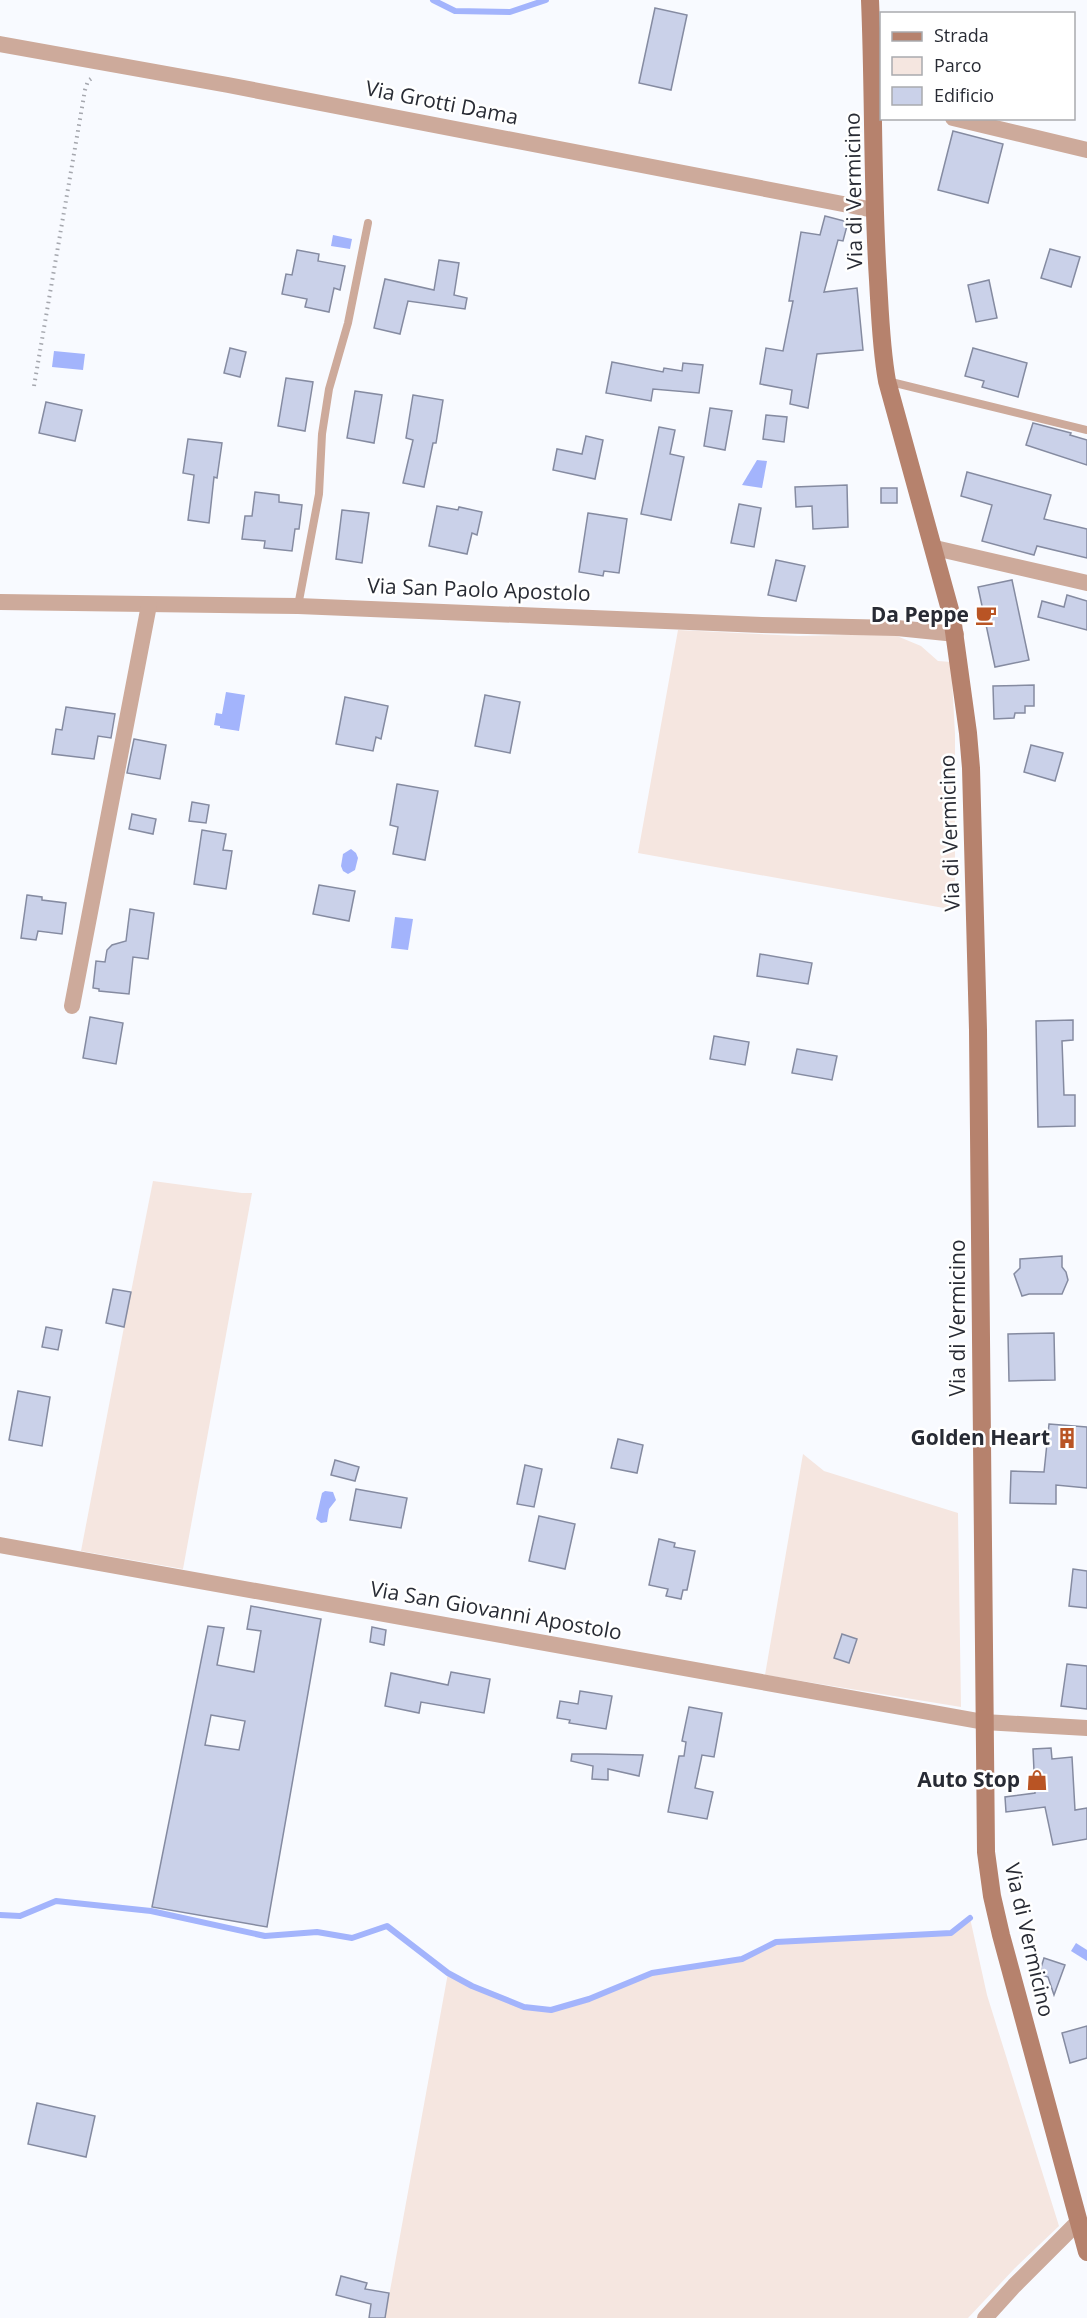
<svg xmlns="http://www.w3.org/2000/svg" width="1087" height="2318" viewBox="0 0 1087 2318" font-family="'Open Sans',sans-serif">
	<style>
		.green { fill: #f5e6e0 }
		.water { fill: #a3b4fc }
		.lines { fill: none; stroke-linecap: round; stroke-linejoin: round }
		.stream { stroke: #a3b4fc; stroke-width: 6 }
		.building { fill: #cad1e9; stroke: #858ba1; stroke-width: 1.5; fill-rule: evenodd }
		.path { stroke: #a5a7ae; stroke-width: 4; stroke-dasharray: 1.5 4.5; stroke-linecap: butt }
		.lane { stroke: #cdaa9b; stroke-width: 8 }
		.street { stroke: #cdaa9b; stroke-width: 16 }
		.secondary { stroke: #b6826d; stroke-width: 18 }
		.labels { text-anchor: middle; stroke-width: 5; stroke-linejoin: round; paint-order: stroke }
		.street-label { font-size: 21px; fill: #282b34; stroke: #fff }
		.poi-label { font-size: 21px; font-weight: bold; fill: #282b34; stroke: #fff; text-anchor: end }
	</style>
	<rect width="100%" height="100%" fill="#f8faff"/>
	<g class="green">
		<polygon points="678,630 798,636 892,634 921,646 938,661 951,662 955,734 955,910 638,853"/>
		<polygon points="153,1181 242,1193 252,1193 183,1569 81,1551 124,1327 106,1323 113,1289 131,1292"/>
		<polygon points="803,1454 824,1471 958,1513 961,1707 765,1675"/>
		<polygon points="970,1918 987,1995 1059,2226 1015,2268 968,2318 385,2318 448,1973 498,1998 524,2007 551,2010 589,1999 652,1973 742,1959 776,1942 951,1933"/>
	</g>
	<g class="water">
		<polygon points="333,235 352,239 350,249 331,246"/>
		<polygon points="54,351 85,354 83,370 52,367"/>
		<polygon points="757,460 767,461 762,488 742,485"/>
		<polygon points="226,692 245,695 239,731 220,728 220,726 214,725 216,713 222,714"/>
		<polygon points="351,849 356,853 358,858 355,870 348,874 343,871 341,866 343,854"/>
		<polygon points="395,917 413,919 408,950 391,948"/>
		<polygon points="325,1491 333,1492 336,1500 329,1509 327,1522 321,1523 316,1519 322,1493"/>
		<polygon points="1076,1943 1087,1950 1087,1961 1071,1951"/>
	</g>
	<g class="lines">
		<g class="stream">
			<polyline points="433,0 455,11 510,12 546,0"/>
			<polyline points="0,1915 20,1916 56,1901 151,1911 265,1936 317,1932 352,1938 387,1926 448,1973 472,1986 524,2007 551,2010 589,1999 652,1973 742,1959 776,1942 951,1933 970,1918"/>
		</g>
	</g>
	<g class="building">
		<polygon points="655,8 687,15 671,90 639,83"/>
		<polygon points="953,131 1003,144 988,203 938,190"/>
		<polygon points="825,216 848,222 843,241 838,240 824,292 857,288 863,350 817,354 808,408 790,404 792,390 760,384 766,348 783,351 793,301 789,301 801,232 820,235"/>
		<polygon points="1050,249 1080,257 1071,287 1041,278"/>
		<polygon points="297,250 319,254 318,261 345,266 340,290 334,288 329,312 305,307 307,299 282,294 286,274 292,275"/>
		<polygon points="439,260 459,263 454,295 467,298 465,309 408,301 400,334 374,328 385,279 434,290"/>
		<polygon points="989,280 997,318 976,322 968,285"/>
		<polygon points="230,348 246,352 240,377 224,373"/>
		<polygon points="973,348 1027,363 1018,397 982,387 984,381 965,376"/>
		<polygon points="612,362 663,372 664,368 682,371 683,363 703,365 699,393 653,389 651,401 606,393"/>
		<polygon points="286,378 313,382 305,431 278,426"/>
		<polygon points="355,391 382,395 374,443 347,438"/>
		<polygon points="413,395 443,400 436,443 433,443 424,487 403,483 413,440 406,438"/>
		<polygon points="46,402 82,410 75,441 39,433"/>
		<polygon points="710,408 732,411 725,450 704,446"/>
		<polygon points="766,415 787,417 784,442 763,439"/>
		<polygon points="1033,423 1071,433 1070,435 1087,440 1087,465 1026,445"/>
		<polygon points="659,427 675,430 670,454 684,457 671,520 641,514"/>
		<polygon points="586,436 603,440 595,479 553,470 557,449 582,454"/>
		<polygon points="188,439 222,443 217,478 214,477 209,523 188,520 194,475 183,473"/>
		<polygon points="967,472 1051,495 1044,519 1087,529 1087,558 1037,546 1034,555 982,541 992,505 961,496"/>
		<polygon points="847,485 848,527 813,529 812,506 796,507 795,487"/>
		<rect x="881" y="488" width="16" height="15"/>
		<polygon points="255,492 279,495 279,502 302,505 299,529 295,529 292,551 264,548 265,541 242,539 245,516 252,516"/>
		<polygon points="739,504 761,508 754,547 731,543"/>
		<polygon points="437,506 458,510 459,507 482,512 477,535 472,533 467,554 429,546"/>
		<polygon points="342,510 369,513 362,563 336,559"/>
		<polygon points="588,513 627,519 619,573 604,571 603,576 579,572"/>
		<polygon points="776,560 805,566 796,601 768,595"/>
		<polygon points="1012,580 1029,660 995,667 978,587"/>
		<polygon points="1067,595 1087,601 1087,630 1038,617 1042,601 1064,607"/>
		<polygon points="1034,685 1034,706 1025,706 1025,713 1015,713 1014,718 994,719 993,686"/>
		<polygon points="485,695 520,702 510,753 475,746"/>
		<polygon points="345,697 388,706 381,739 376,737 373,751 336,744"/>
		<polygon points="66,707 115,714 111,738 98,736 94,759 52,754 56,729 62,730"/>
		<polygon points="134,739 166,745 160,779 127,773"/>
		<polygon points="1031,745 1063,753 1055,781 1024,772"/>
		<polygon points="397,784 438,791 425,860 393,854 398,827 390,825"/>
		<polygon points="192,802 209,805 206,823 189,821"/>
		<polygon points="132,814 156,819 153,834 129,829"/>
		<polygon points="202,830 226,834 223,850 232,851 226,889 194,884"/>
		<polygon points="319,885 355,891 349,921 313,914"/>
		<polygon points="27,895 42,897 42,900 66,903 62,934 38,931 36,940 21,938"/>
		<polygon points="130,909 154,913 148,959 133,957 129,994 99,991 99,989 93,988 96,961 105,962 107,950 112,945 126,941"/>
		<polygon points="760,954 812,963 808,984 757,976"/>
		<polygon points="90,1017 123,1023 116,1064 83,1058"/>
		<polygon points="1073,1020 1073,1040 1062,1041 1064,1095 1075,1095 1075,1126 1038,1127 1036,1021"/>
		<polygon points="714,1036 749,1042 745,1065 710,1059"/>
		<polygon points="797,1049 837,1056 832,1080 792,1073"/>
		<polygon points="1062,1256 1062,1267 1066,1272 1068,1280 1062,1294 1029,1294 1022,1296 1014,1274 1020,1268 1020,1259"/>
		<polygon points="113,1289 131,1292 124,1327 106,1323"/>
		<polygon points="46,1327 62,1330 58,1350 42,1347"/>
		<polygon points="1054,1333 1055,1380 1009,1381 1008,1334"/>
		<polygon points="18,1391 50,1397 42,1446 9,1440"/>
		<polygon points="1049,1424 1087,1427 1087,1488 1056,1485 1056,1504 1010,1503 1011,1471 1044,1472"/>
		<polygon points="618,1439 643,1445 637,1473 611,1468"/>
		<polygon points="335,1460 359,1467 355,1481 331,1475"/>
		<polygon points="525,1465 542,1469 534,1507 517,1504"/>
		<polygon points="356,1489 407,1498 401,1528 350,1520"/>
		<polygon points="539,1516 575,1524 565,1569 529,1561"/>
		<polygon points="659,1539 675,1543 674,1547 695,1551 687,1590 683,1590 681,1599 666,1596 668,1589 649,1585"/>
		<polygon points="1073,1569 1087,1571 1087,1608 1069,1606"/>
		<path d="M251,1606l70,13 -54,308 -115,-20 56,-281 16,2 -7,37 37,7 7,-41 -14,-2zM211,1715l34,6 -6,29 -34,-5z"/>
		<polygon points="372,1627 386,1630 384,1645 370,1642"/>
		<polygon points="842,1634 857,1639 849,1663 834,1658"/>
		<polygon points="1067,1664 1087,1666 1087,1709 1061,1706"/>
		<polygon points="451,1672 490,1679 484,1713 421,1702 419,1713 385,1706 391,1673 448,1685"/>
		<polygon points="580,1691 612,1696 606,1729 569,1723 570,1720 557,1718 560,1701 578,1704"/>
		<polygon points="689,1707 722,1713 714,1757 702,1755 695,1788 713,1792 707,1819 668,1812 679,1756 684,1756 686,1742 682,1741"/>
		<polygon points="1051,1748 1052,1759 1072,1757 1075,1810 1087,1808 1087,1839 1053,1845 1045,1807 1006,1812 1005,1797 1035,1793 1033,1749"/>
		<polygon points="572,1754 597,1754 643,1755 639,1776 608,1769 608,1780 592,1779 593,1766 571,1761"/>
		<polygon points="1044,1958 1065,1965 1054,1995 1048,1977 1039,1974"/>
		<polygon points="1087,2026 1087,2058 1070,2063 1062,2033"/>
		<polygon points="37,2103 95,2116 86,2157 28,2144"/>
		<polygon points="341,2276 367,2283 365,2289 389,2293 385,2318 369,2318 371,2304 336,2295"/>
	</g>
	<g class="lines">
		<polyline class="path" points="34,386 85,90 88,81 92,78"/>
		<g class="lane">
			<polyline points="887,381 1087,430"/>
			<polyline points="298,606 319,494 322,434 329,389 348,323 368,223"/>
		</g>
		<g class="street">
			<polyline points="0,44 228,85 874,210"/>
			<polyline points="953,118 1087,150"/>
			<polyline points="935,548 1087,583"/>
			<polyline points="0,602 298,606 762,625 897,628 956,634"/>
			<polyline points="72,1006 149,605"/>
			<polyline points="0,1545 984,1722 1087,1728"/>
			<polyline points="985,2318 1014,2286 1078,2222"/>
		</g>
		<path class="secondary" d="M870,0c4,93 2,187 8,280 2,34 3,68 9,101l65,236 16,116 3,35 7,262 8,822 6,44 9,39 86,317"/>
	</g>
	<defs>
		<symbol id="cafe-bare" viewBox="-9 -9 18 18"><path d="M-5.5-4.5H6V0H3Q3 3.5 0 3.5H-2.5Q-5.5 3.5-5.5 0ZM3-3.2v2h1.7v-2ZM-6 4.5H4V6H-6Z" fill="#b95424" stroke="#fff" stroke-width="2.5" paint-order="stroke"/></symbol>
		<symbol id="building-bare" viewBox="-9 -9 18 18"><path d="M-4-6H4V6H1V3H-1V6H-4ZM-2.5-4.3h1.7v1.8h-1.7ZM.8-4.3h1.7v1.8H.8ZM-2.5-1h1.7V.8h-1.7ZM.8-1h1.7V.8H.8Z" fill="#b95424" stroke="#fff" stroke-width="2.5" paint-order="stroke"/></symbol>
		<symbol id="shop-bare" viewBox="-9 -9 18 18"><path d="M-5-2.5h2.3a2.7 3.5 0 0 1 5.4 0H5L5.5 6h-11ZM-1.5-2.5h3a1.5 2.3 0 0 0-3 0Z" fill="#b95424" stroke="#fff" stroke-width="2.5" paint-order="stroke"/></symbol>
	</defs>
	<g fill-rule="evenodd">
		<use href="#cafe-bare" x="971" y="600" width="30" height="30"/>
		<use href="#building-bare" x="1052" y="1423" width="30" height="30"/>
		<use href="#shop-bare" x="1022" y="1765" width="30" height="30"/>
	</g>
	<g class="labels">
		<g class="street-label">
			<text transform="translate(442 103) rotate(11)" y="7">Via Grotti Dama</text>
			<text transform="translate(854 191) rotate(-91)" y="7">Via di Vermicino</text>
			<text transform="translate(479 590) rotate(2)" y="7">Via San Paolo Apostolo</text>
			<text transform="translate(950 833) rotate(-92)" y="7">Via di Vermicino</text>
			<text transform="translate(958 1318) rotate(-90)" y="7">Via di Vermicino</text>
			<text transform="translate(496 1611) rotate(10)" y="7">Via San Giovanni Apostolo</text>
			<text transform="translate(1029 1940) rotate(77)" y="7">Via di Vermicino</text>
		</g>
		<g class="poi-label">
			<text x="969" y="622">Da Peppe</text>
			<text x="1050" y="1445">Golden Heart</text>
			<text x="1020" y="1787">Auto Stop</text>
		</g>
	</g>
	<rect x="880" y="12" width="195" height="108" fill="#ffffff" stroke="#a9aaae" stroke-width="1.5"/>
	<rect x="892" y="32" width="30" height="9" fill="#b6826d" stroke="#a9aaae" stroke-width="1.5"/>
	<text x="934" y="42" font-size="18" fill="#282b34">Strada</text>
	<rect x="892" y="57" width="30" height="18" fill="#f5e6e0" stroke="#a9aaae" stroke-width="1.5"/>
	<text x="934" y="72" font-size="18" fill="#282b34">Parco</text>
	<rect x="892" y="87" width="30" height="18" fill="#cad1e9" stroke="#a9aaae" stroke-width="1.5"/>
	<text x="934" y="102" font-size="18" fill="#282b34">Edificio</text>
</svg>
